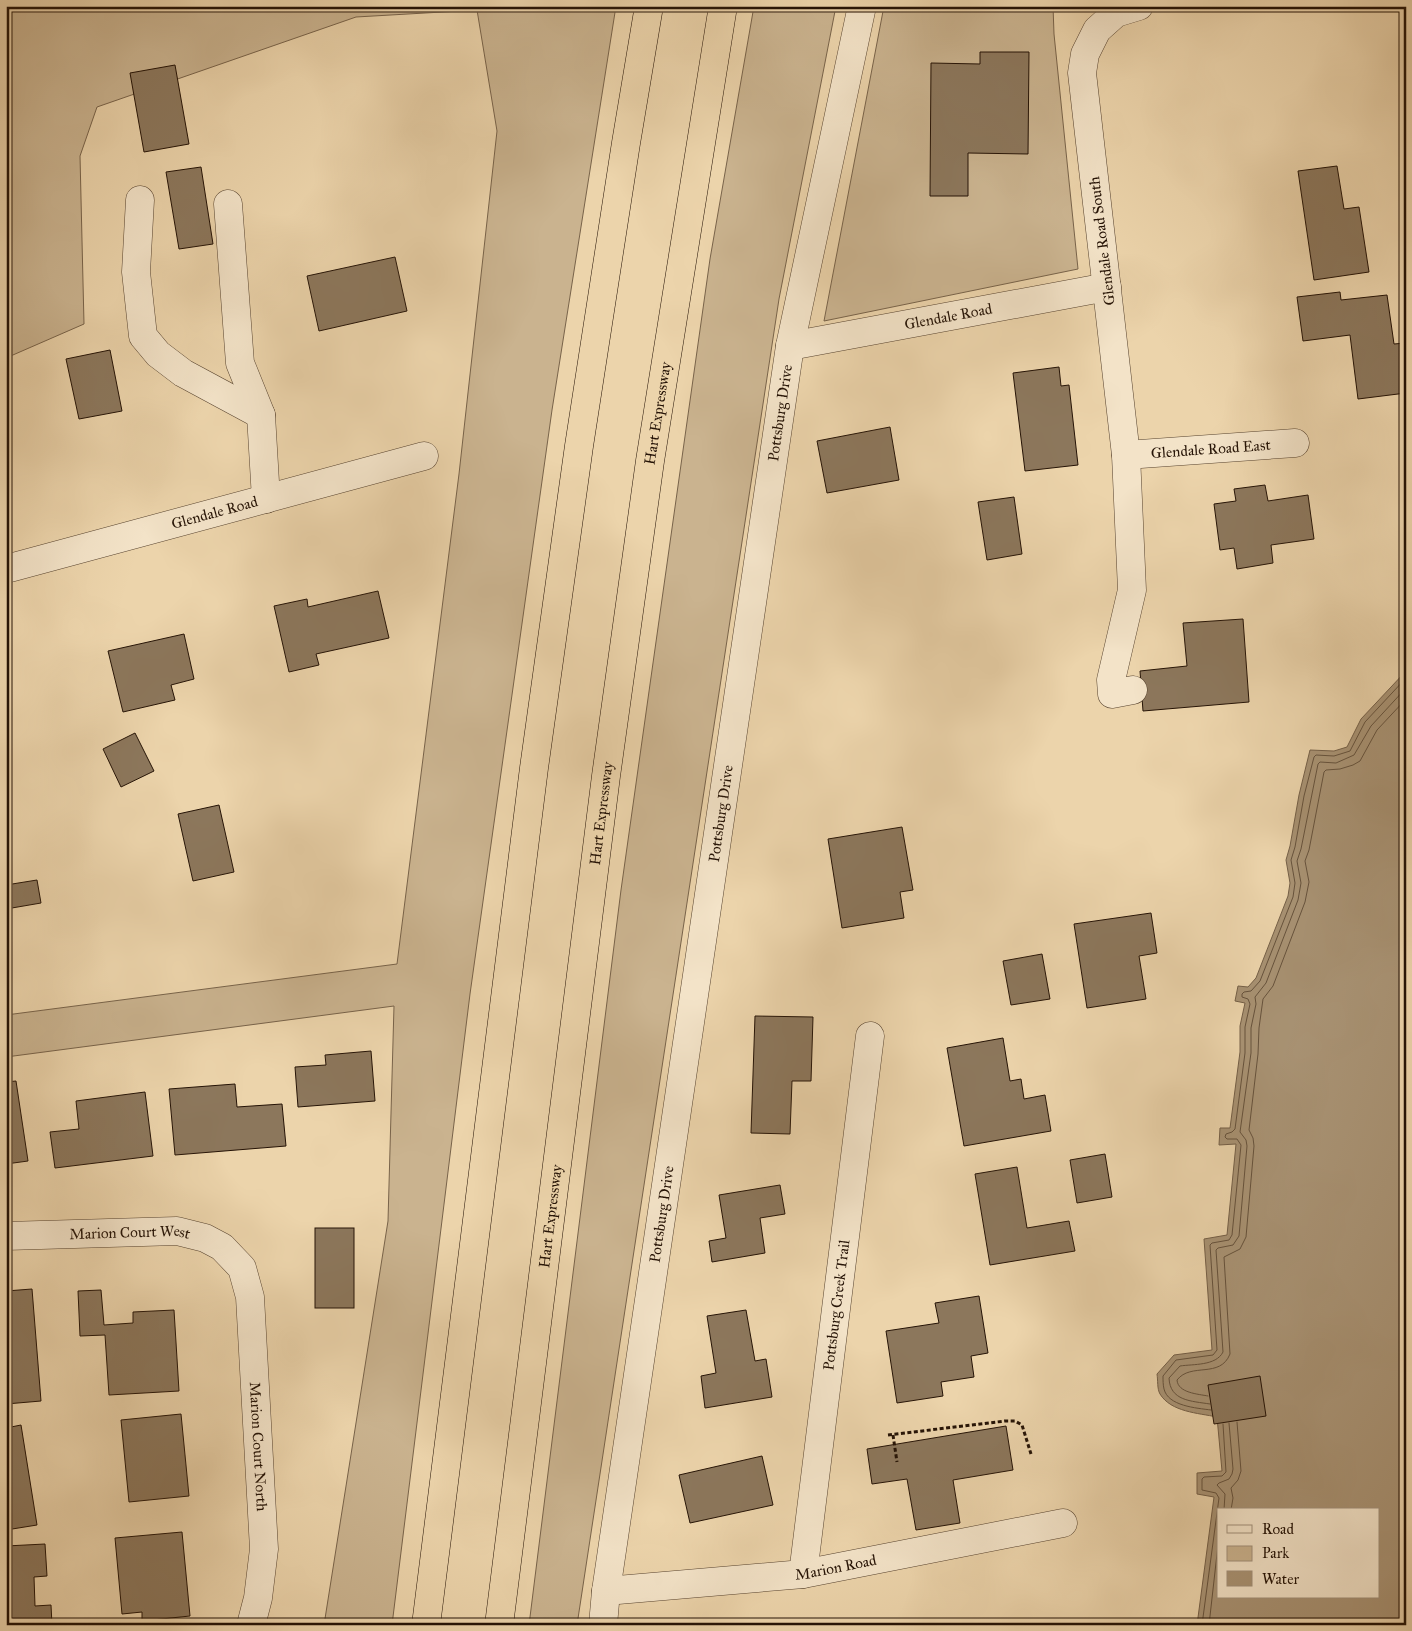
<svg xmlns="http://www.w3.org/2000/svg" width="1412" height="1631" viewBox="0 0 1412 1631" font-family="'IM FELL Great Primer',serif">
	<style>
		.green { fill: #cab38f; stroke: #78634a }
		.water { fill: #a89273; stroke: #745f47; fill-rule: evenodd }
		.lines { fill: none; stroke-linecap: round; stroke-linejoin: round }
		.shore { stroke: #66523c; stroke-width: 1 }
		.building { fill: #8c775c; stroke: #251306 }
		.minor-casing { stroke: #57432f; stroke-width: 29 }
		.highway-casing { stroke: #251306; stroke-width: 29 }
		.path { stroke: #251306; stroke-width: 3; stroke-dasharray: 4 2.5; stroke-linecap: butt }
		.minor { stroke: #f3e3c8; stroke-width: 28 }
		.highway { stroke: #ecd4ab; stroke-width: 28 }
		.labels { text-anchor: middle; stroke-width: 4; stroke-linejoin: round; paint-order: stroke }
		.street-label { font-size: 15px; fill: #251306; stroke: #f3e3c8 }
	</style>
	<rect width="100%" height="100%" fill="#ecd4ab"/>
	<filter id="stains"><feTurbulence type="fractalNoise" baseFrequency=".004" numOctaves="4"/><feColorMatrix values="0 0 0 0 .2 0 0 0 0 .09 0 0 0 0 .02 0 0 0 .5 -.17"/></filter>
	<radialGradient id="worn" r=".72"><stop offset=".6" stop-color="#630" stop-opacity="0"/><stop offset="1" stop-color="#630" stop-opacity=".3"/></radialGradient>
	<g class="green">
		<polygon points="6,6 616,6 552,410 470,994 392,1625 324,1625 388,1221 394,1006 6,1057 6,1015 397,964 459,474 497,131 477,10 356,17 97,107 80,156 84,324 6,358"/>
		<polygon points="754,6 836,6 779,299 577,1625 529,1625 621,890 710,259"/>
		<polygon points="884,6 1053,6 1054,34 1078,269 824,321"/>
	</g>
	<path class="water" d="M1406,671v954h-209l17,-128 -17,-3v-21l25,-2 -5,-54c-19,-4 -46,-5 -57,-23 -3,-5 -2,-14 -3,-20l17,-19 38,-5 -8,-111 23,-4 9,-91 -17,1 1,-17h10l10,-76v-26l5,-23 -10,-2 3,-15 10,1 8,-9 32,-82 2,-13 -4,-23 4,-14 9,-51 11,-45 24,1 13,-4 14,-28zM1218,1510h160v87h-160z"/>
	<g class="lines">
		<g class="shore">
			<path d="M1208,1396c-10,-2 -30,-3 -31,-16 14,-18 43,-1 53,-26l-6,-97 16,-8 6,-12 8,-91 -1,-8 -4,-8 9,-76 1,-26 4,-29 10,-13 32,-84 4,-20 -4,-21 4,-11 15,-78 2,-2 14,-1 13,-4 7,-4 17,-31 29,-31"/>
			<path d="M1210,1404c-19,-3 -40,-3 -41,-26l11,-12c13,-2 36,0 43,-14l-7,-102 2,-2 15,-3 6,-9 8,-90 -1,-6 -6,-8 11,-79v-25l5,-24 -1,-7 11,-14 32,-83 3,-17 -4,-22 4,-12 17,-85 2,-2 16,1 18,-8 17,-29 35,-38"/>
			<path d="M1211,1410c-15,-2 -43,-4 -47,-21 -1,-4 -1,-9 -1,-13l13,-16 37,-5 4,-5 -7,-105 2,-2 17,-3 3,-5 9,-90 -4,-6h-10l-2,-2 1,-3 6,-2 3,-3 10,-76v-26l5,-23 -2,-5 -6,-2v-3l2,-2 7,-1 9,-10 33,-84 2,-14 -4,-23 4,-13 9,-51 10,-39 2,-2 18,1 16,-5 15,-29 41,-44"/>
			<polyline points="1224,1510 1225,1494 1217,1485 1219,1483 1229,1479 1232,1474 1233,1469 1229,1423"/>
			<polyline points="1231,1510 1233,1498 1231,1488 1238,1480 1241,1471 1237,1422"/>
			<polyline points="1202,1625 1219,1498 1216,1493 1202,1490 1202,1479 1204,1477 1222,1476 1226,1472 1223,1424"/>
			<polyline points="1209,1625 1218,1545"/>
		</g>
	</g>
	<g class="building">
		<polygon points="980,52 1029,52 1028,154 968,153 968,196 930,196 931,63 980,64"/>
		<polygon points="175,65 189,144 144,152 130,73"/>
		<polygon points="1337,166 1344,209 1359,207 1369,272 1314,280 1298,171"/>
		<polygon points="201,167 213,244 179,249 166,172"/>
		<polygon points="395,257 407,311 319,331 307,276"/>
		<polygon points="1340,292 1341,300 1387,295 1394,344 1406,343 1406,393 1358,399 1350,335 1303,341 1297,297"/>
		<polygon points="110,350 122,411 79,419 66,359"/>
		<polygon points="1059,367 1061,386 1069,385 1078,465 1025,471 1013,373"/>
		<polygon points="890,427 899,480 827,493 817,441"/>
		<polygon points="1265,485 1268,501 1308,495 1314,539 1271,545 1273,563 1237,569 1234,548 1220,550 1214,504 1236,501 1234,489"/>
		<polygon points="1014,497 1022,554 987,560 978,502"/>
		<polygon points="378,591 389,638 316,654 319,665 289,672 274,606 307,599 308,607"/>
		<polygon points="1243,619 1249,702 1143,711 1140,671 1187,666 1183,623"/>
		<polygon points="184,634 194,679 171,685 175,700 123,712 108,651"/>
		<polygon points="135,733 154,771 121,787 103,749"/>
		<polygon points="219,805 234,872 193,881 178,814"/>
		<polygon points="902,827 913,890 900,892 904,918 842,928 828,839"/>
		<polygon points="37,880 41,903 6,909 6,885"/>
		<polygon points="1151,913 1157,953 1139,956 1146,999 1087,1008 1074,924"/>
		<polygon points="1042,954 1050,999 1011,1005 1003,961"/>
		<polygon points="755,1016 813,1017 811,1081 792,1081 790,1134 751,1133"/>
		<polygon points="1003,1038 1010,1081 1021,1079 1024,1099 1045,1095 1051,1131 964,1146 947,1048"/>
		<polygon points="371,1051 375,1101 298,1107 295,1067 326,1065 325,1055"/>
		<polygon points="16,1081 28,1161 6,1164 6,1082"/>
		<polygon points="235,1084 237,1107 282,1104 286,1146 175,1155 169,1089"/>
		<polygon points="145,1092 153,1156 55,1168 50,1132 79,1129 76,1101"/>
		<polygon points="1105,1154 1112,1197 1077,1203 1070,1160"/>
		<polygon points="1017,1167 1027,1228 1069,1221 1075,1251 990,1265 975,1174"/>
		<polygon points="780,1185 785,1214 760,1218 765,1253 712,1262 709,1241 726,1238 719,1195"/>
		<rect x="315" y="1228" width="39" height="80"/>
		<polygon points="32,1289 41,1401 6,1404 6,1291"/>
		<polygon points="101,1290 104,1325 133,1323 133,1312 174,1310 179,1391 109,1395 105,1335 80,1336 78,1291"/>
		<polygon points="979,1296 988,1353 971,1356 974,1377 941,1382 943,1396 897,1403 886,1331 939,1323 935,1303"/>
		<polygon points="746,1310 755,1361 766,1359 772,1397 705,1408 701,1376 716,1373 707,1316"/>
		<polygon points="1260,1376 1266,1416 1214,1424 1208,1385"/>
		<polygon points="181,1414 189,1496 129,1502 121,1420"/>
		<polygon points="21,1425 37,1525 6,1530 6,1428"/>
		<polygon points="1006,1426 1013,1470 953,1480 960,1523 916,1530 907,1479 872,1484 867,1449"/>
		<polygon points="762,1456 773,1505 690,1523 679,1475"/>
		<polygon points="182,1532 190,1616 142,1621 142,1612 122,1614 115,1538"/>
		<polygon points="45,1544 47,1576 34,1577 35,1606 51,1605 52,1625 6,1625 6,1546"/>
	</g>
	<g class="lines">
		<defs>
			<g id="minor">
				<polyline points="140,200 136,272 143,336 158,354 183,373 261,415"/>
				<polyline points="228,204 240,363 261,415 266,499"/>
				<path id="s1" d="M790,346l317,-59"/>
				<path id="s2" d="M1126,455l169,-12"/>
				<path id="s3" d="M6,569l418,-113"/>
				<polyline points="1133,690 1112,694 1111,680 1132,590 1126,455 1082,73 1085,54 1097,30 1116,13 1139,6"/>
				<path id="s4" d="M6,1236l171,-5 28,7 17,9 20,21 8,29 14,252 -6,49 -7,27"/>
				<path id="s5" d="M803,1574l67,-538"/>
				<path id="s6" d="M606,1591l197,-17 260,-51"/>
				<path id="s7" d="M603,1625l3,-34 184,-1245 72,-340"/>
			</g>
			<g id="highway">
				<polyline points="426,1625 534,768 579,446 626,143 649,6"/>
				<path id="s8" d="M499,1625l107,-849 44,-315 73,-455"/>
			</g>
		</defs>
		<use href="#minor" class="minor-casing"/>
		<use href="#highway" class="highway-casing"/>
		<g class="path">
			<polyline points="888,1435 1005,1421 1015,1421 1022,1425 1031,1454"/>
			<polyline points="893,1435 897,1462"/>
		</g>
		<use href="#minor" class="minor"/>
		<use href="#highway" class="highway"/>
	</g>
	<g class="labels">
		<g class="street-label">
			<text transform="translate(1102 241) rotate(-97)" y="5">Glendale Road South</text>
			<text dy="5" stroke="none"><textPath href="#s1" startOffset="161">Glendale Road</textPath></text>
			<text dy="5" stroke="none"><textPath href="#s8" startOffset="1222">Hart Expressway</textPath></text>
			<text dy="5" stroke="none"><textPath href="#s7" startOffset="1225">Pottsburg Drive</textPath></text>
			<text dy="5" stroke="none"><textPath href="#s2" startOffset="85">Glendale Road East</textPath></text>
			<text dy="5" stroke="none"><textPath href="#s3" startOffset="216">Glendale Road</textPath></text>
			<text dy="5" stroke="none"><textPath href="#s8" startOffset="818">Hart Expressway</textPath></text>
			<text dy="5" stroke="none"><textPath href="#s7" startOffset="820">Pottsburg Drive</textPath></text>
			<text dy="5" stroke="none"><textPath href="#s7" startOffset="415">Pottsburg Drive</textPath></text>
			<text dy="5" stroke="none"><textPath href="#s8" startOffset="412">Hart Expressway</textPath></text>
			<text dy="5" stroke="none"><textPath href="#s4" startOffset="124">Marion Court West</textPath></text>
			<text dy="5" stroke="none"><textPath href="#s5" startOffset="271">Pottsburg Creek Trail</textPath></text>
			<text dy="5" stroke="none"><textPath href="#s4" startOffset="428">Marion Court North</textPath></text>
			<text dy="5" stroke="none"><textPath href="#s6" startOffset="231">Marion Road</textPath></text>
		</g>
	</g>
	<rect width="1412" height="1631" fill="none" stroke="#ecd4ab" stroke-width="25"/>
	<rect x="8" y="8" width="1397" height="1616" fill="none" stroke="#251306" stroke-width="2.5"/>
	<rect x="12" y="12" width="1387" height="1606" fill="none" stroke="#251306"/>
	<rect x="1217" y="1508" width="162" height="90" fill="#f3e3c8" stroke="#a1907a"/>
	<rect x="1227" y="1525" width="25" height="8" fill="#f3e3c8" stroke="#a1907a"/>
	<text x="1262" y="1534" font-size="15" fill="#251306">Road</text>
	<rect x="1227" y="1546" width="25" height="15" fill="#cab38f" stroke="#a1907a"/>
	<text x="1262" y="1558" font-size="15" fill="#251306">Park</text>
	<rect x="1227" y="1571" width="25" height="15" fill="#a89273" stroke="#a1907a"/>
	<text x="1262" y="1584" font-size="15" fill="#251306">Water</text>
	<rect width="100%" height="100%" filter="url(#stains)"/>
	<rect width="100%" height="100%" fill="url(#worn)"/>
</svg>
